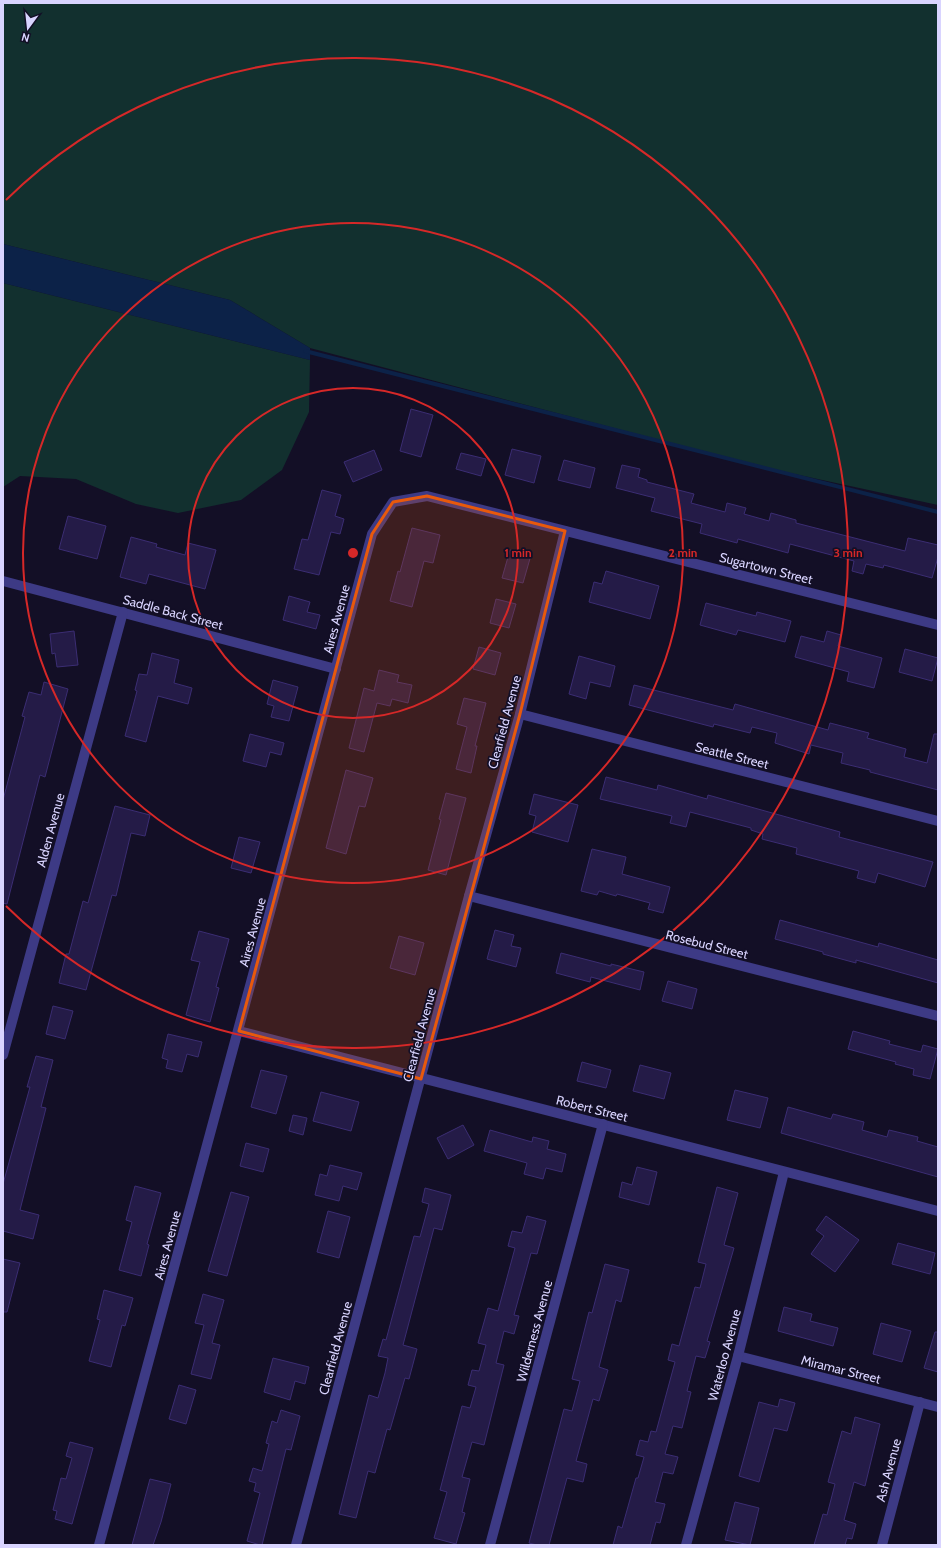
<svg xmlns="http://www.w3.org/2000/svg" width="941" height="1548" viewBox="0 0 941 1548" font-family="Cabin,sans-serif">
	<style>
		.green { fill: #12302f }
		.water { fill: #0c2248 }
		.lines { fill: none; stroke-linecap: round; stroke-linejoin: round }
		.stream { stroke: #0c2248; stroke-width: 4 }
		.building { fill: #241b47; stroke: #3b2d73 }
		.minor { stroke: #3d3a85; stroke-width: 10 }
		.marked { fill: #e8590c; fill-opacity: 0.2; stroke: #e8590c; stroke-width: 3; stroke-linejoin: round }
		.ring { fill: none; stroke: #d62828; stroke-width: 2 }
		.labels { text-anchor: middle; stroke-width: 3.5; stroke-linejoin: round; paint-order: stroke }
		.street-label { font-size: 13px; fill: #d9d4ff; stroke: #130f26 }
		.centre { fill: #d62828; stroke: #130f26; stroke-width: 2 }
		.ring-label { font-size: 12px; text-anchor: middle; font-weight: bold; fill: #d62828; stroke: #130f26; stroke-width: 3.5; stroke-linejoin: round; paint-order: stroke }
	</style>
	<rect width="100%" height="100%" fill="#130f26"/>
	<g class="green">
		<polygon points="3,3 938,3 938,505 762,467 310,348 230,300 3,244"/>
		<polygon points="3,283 310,360 309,412 282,470 241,500 178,513 136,504 76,479 20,476 3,487"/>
	</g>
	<polygon class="water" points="3,244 230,300 310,348 310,360 3,283"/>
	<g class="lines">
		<polyline class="stream" points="305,351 938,512"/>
	</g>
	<g class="building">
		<polygon points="411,409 433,415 421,457 400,451"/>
		<polygon points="512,449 541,456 534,483 505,475"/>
		<polygon points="374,450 382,470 353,482 344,462"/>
		<polygon points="461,453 486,459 481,476 456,469"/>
		<polygon points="564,460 595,468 590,488 558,480"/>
		<polygon points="622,465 640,469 638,477 647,480 647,482 694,494 691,503 725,512 727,503 746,508 744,514 769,521 771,513 796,520 796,523 905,551 908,538 938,545 938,557 932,578 884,565 883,568 866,564 863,574 852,571 854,561 790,544 788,553 738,539 737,543 700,533 702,524 651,511 655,498 616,488"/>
		<polygon points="322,490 341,495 335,516 344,519 340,534 331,532 319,575 294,569 302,539 308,540"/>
		<polygon points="68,516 106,526 97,559 59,549"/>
		<polygon points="412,528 440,535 433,563 424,561 412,607 390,601 398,571 400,572"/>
		<polygon points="131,537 157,544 156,547 185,555 188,543 216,550 205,589 149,574 146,584 120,577"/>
		<polygon points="510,550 531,555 523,583 502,578"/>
		<polygon points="606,571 659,586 650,619 589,602 594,582 602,584"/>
		<polygon points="289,596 310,602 307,612 320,615 316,629 283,620"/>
		<polygon points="496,599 516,604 509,628 490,623"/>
		<polygon points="706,603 756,616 757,612 791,621 785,642 738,630 736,635 700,625"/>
		<polygon points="74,631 78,665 57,667 55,653 52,654 50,634"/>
		<polygon points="827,631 841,635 838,646 882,658 874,688 847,681 849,672 795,657 801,636 824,642"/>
		<polygon points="479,647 501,653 495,675 473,669"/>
		<polygon points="905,649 938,658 932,681 899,672"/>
		<polygon points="152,653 179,660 174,683 192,688 188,704 158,696 146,742 125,736 137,691 135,690 139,674 147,675"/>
		<polygon points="579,656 615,666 610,687 590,682 586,699 569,694"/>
		<polygon points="379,670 399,675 397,682 412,685 408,703 392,699 390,706 377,703 364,752 349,748 364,688 374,691"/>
		<polygon points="273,680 298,687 289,721 271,717 274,706 267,704"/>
		<polygon points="44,682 68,689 45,777 40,775 7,904 3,903 3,800 25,717 22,716 29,692 41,695"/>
		<polygon points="634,685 733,710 735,704 828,730 830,723 869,733 867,738 906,749 904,757 927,763 934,734 938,734 938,790 870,772 870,770 841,763 843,753 811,745 809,754 775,743 777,733 752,727 750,733 714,724 713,727 629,705"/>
		<polygon points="464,698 486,703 475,746 477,746 471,773 456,769 467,727 457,724"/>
		<polygon points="250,734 284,743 281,755 270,752 266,767 243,761"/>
		<polygon points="346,770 373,778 365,807 359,806 346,854 326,848"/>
		<polygon points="606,777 657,790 658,785 707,799 708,795 840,832 839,837 933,862 925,887 878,873 875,883 857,878 859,871 796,854 797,848 762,839 763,834 751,830 751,828 690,812 686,827 670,823 672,816 600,799"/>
		<polygon points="446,793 466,798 446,875 428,870 441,820 439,819"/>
		<polygon points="534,794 578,805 568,842 532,832 536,816 529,814"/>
		<polygon points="115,806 150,815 145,836 131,833 116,896 112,895 86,990 59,983 66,954 69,954 83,901 88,903"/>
		<polygon points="239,837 260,842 251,873 231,868"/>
		<polygon points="592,849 626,857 622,874 670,887 663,913 648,909 650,903 617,894 616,896 599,891 597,895 581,891"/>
		<polygon points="780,920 878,947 879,943 938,960 938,983 856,960 856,963 823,954 823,952 775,939"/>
		<polygon points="495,930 514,935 511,946 521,948 516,967 487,959"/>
		<polygon points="199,931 229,939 216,987 219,988 210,1022 186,1015 200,962 191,960"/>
		<polygon points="399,936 424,943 415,975 390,968"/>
		<polygon points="561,953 611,966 611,964 644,972 640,990 591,977 590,982 556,973"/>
		<polygon points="668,981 697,989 692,1009 662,1001"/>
		<polygon points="53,1006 73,1011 65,1039 46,1034"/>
		<polygon points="853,1031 890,1041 889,1044 921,1052 923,1045 938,1049 930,1079 913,1075 914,1069 895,1064 896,1062 848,1049"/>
		<polygon points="168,1034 202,1042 198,1057 187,1054 182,1072 166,1068 168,1060 162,1058"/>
		<polygon points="36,1056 53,1060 41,1107 46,1108 20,1210 39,1215 33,1239 3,1231 3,1184 30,1087 27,1087"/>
		<polygon points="582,1062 611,1070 606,1088 577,1081"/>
		<polygon points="640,1065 671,1073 664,1099 633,1091"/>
		<polygon points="261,1070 287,1076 276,1114 251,1107"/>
		<polygon points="735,1090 768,1098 760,1128 727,1120"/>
		<polygon points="321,1092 359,1102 351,1131 313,1121"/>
		<polygon points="788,1107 831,1119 833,1114 864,1122 862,1130 887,1137 889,1130 918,1137 917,1141 938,1147 938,1177 781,1133"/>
		<polygon points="293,1115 307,1118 303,1135 289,1131"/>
		<polygon points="463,1125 474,1145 448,1159 437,1138"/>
		<polygon points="490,1130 532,1142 533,1137 549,1141 547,1149 566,1154 562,1172 546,1168 543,1179 524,1174 527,1163 484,1151"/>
		<polygon points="246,1143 269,1149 263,1172 240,1166"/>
		<polygon points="330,1165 362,1173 357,1190 343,1186 339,1201 315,1195 320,1174 327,1176"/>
		<polygon points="637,1167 657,1172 649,1205 619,1197 622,1182 632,1185"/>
		<polygon points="135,1186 161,1193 147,1244 149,1245 141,1276 119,1270 132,1222 126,1220"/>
		<polygon points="717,1187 738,1193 724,1245 734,1248 707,1341 710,1342 705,1358 696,1356 687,1391 691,1392 682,1428 673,1426 665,1454 678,1457 673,1474 663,1472 655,1502 665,1504 660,1523 656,1522 650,1545 613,1545 618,1526 622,1528 636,1478 638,1478 644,1457 636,1455 640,1440 648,1442 651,1431 656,1432 675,1362 668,1360 672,1344 679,1346 695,1287 700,1288 706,1264 698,1262"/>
		<polygon points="425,1188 451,1195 442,1230 434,1228 403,1345 417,1349 409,1379 405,1378 390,1430 387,1429 375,1473 368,1471 356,1518 339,1514 369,1395 378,1398 385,1373 388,1358 378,1356 383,1339 386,1340 414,1236 420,1237 429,1204 422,1202"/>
		<polygon points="231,1192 249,1197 227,1276 208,1271"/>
		<polygon points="328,1211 350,1217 339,1258 317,1252"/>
		<polygon points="527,1216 546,1221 537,1254 531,1253 514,1315 519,1316 514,1334 504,1331 496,1363 504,1365 484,1445 472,1442 462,1477 470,1479 462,1512 465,1513 456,1544 434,1538 447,1492 440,1490 462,1406 470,1408 476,1387 468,1385 472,1370 479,1371 486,1345 478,1343 488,1308 498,1311 515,1248 508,1246 512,1231 522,1233"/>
		<polygon points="826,1216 859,1240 835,1272 811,1254 824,1236 816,1230"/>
		<polygon points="898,1243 935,1253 930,1274 892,1264"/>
		<polygon points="3,1259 20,1263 7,1312 3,1312"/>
		<polygon points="605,1264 629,1270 621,1302 616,1300 599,1367 608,1370 599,1401 593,1399 576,1461 587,1464 583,1482 567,1478 549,1545 537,1545 529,1543 564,1409 572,1411 580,1381 572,1379 589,1312 592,1313"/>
		<polygon points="104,1290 133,1298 125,1326 122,1325 111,1367 89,1361 100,1320 97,1319"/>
		<polygon points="203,1294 224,1300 212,1343 220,1345 211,1379 191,1374 204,1325 195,1323"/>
		<polygon points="784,1307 812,1314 810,1321 838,1328 833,1346 778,1331"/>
		<polygon points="881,1323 911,1331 902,1362 873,1354"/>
		<polygon points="935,1332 938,1332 938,1372 924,1368"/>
		<polygon points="273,1358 309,1367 305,1384 295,1381 290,1400 264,1392"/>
		<polygon points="179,1385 196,1390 186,1424 169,1419"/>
		<polygon points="780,1399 795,1403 787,1431 774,1428 759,1482 739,1476 759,1402 778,1407"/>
		<polygon points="281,1410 300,1416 291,1450 286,1449 262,1545 260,1545 247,1541 260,1493 254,1491 256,1483 249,1481 253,1468 262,1471 269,1444 266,1443 272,1421 277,1423"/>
		<polygon points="855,1417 880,1424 865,1486 854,1482 844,1520 856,1524 852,1539 847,1538 845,1545 814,1545 823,1514 827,1515 835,1484 828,1482 842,1431 851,1434"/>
		<polygon points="70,1442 93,1448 72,1524 55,1519 57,1511 53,1510 61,1478 66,1479 72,1458 66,1456"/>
		<polygon points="150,1479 171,1484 161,1522 153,1545 132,1545"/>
		<polygon points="735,1502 759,1508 750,1545 725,1540"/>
	</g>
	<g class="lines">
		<g class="minor">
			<polyline points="3,581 336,669"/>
			<polyline points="520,714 938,821"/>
			<polyline points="469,896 938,1016"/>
			<polyline points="239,1031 938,1211"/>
			<polyline points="3,1055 123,612"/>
			<polyline points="738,1356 938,1407"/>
			<polyline points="99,1545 372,534 393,502 427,496 938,625"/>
			<polyline points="296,1545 469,896 520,714 565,531"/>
			<polyline points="490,1545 603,1124"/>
			<polyline points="686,1545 738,1356 784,1172"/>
			<polyline points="882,1545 920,1402"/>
		</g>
	</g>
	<path class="marked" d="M427,496l138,35 -45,183 -99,365 -182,-48 133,-497 21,-32z"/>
	<g class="ring">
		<circle cx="353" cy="553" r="165"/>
		<circle cx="353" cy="553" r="330"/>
		<path d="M6 200A495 495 0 1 1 6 906"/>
	</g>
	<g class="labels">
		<g class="street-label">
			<text transform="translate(766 568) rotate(14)" y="5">Sugartown Street</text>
			<text transform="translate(173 612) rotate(15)" y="5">Saddle Back Street</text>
			<text transform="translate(336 619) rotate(-75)" y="5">Aires Avenue</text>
			<text transform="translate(504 722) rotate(-75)" y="5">Clearfield Avenue</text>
			<text transform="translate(732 755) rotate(14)" y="5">Seattle Street</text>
			<text transform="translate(50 830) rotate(-75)" y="5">Alden Avenue</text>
			<text transform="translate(252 932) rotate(-75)" y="5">Aires Avenue</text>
			<text transform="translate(707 944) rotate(14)" y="5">Rosebud Street</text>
			<text transform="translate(419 1035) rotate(-75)" y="5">Clearfield Avenue</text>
			<text transform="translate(592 1108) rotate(14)" y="5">Robert Street</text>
			<text transform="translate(167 1245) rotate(-75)" y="5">Aires Avenue</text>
			<text transform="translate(534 1331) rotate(-75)" y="5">Wilderness Avenue</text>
			<text transform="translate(335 1348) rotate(-75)" y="5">Clearfield Avenue</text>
			<text transform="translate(724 1355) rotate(-75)" y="5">Waterloo Avenue</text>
			<text transform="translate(841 1369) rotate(14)" y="5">Miramar Street</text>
			<text transform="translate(888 1470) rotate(-75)" y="5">Ash Avenue</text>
		</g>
	</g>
	<circle cx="353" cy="553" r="6" class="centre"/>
	<g class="ring-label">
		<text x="518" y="557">1 min</text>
		<text x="683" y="557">2 min</text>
		<text x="848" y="557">3 min</text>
	</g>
	<rect width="941" height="1548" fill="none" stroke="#d9d4ff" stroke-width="8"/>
	<g transform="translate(28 28) rotate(195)" stroke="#130f26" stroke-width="3" paint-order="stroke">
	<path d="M0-3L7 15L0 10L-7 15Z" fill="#d9d4ff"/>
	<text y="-6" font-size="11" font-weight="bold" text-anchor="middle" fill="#d9d4ff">N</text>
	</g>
</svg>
